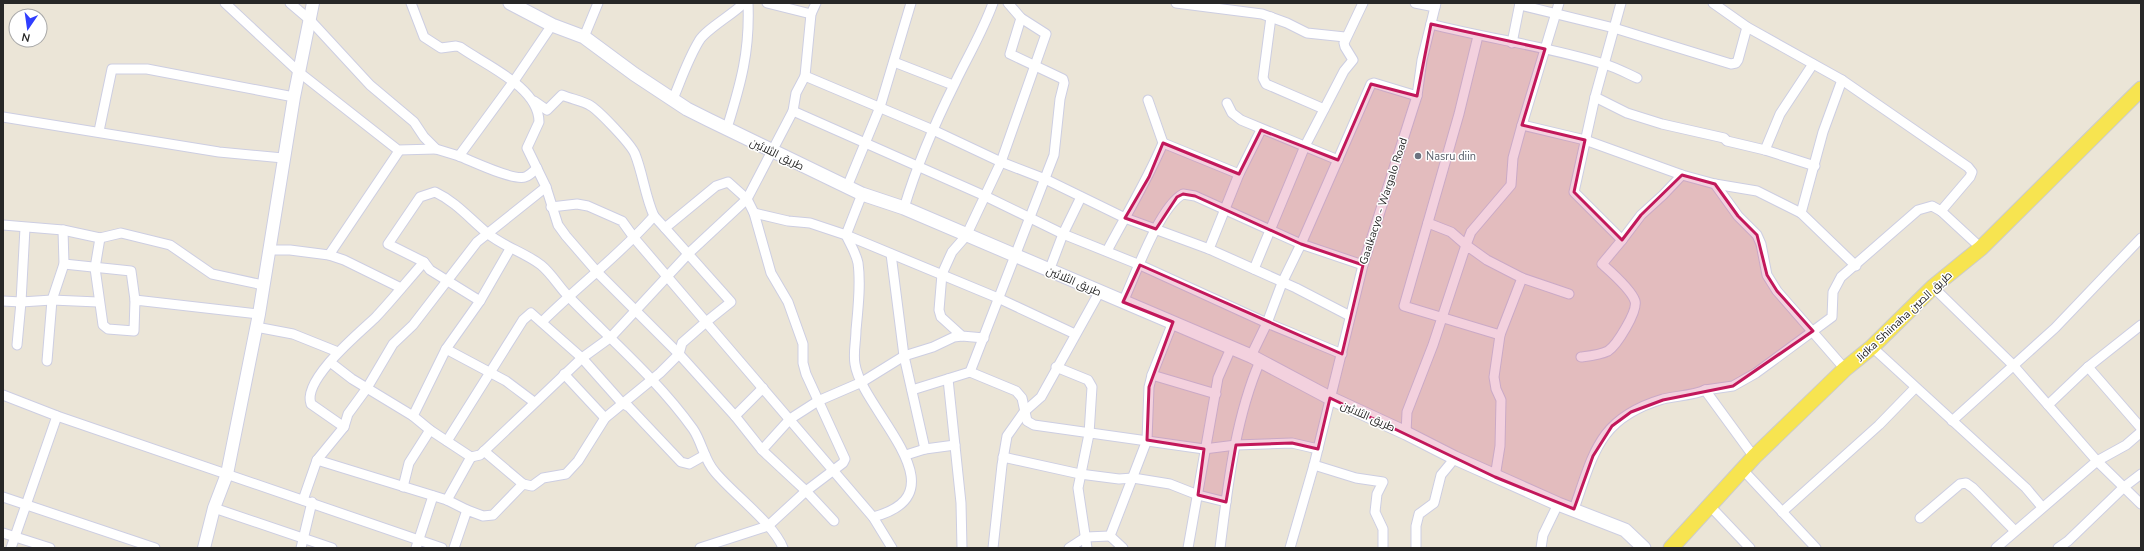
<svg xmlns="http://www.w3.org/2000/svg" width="2144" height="551" viewBox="0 0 2144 551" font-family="'Nunito Sans',Cairo,sans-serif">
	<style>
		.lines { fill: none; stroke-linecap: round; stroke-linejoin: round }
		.minor-casing { stroke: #cdcee2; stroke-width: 11 }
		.tertiary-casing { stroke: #cdcee2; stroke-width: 14 }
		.secondary-casing { stroke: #cdcee2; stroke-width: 15 }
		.primary-casing { stroke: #cbcbcb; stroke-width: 17 }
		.minor { stroke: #fff; stroke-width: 9 }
		.tertiary { stroke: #fff; stroke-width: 12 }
		.secondary { stroke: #fff; stroke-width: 13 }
		.primary { stroke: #f7e450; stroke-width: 15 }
		.marked { fill: #c2185b; fill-opacity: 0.2; stroke: #c2185b; stroke-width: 3; stroke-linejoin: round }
		.worship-dot { fill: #6b7280; stroke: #fff; stroke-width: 1.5 }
		.labels { text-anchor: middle; stroke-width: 3; stroke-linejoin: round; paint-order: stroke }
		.street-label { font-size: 11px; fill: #272727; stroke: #fff }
		.worship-label { font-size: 11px; fill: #5b616d; stroke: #fff; text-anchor: start }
	</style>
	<rect width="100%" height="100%" fill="#ebe5d7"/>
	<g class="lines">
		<defs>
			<g id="minor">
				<polyline points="225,3 300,73 398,150 436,149"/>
				<polyline points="290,3 310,20 370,85 414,122 424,137 436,149 459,156 514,81 552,25"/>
				<path d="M411,3l13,34 17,11 15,-2 4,1c25,18 79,40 79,75l-12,26 19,39 12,38 8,11 32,37 81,81 56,62 27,34 44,41 28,30"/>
				<polyline points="767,3 811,14"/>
				<polyline points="1176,3 1262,14 1287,23 1307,33 1345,37"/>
				<polyline points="1415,3 1435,7"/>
				<polyline points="1713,3 1747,27 1842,80 1968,167 1972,172 1970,177 1941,211 1981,248"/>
				<polyline points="1520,5 1614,28 1731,64 1736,63 1738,60 1747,27"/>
				<polyline points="1271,17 1263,78 1266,84 1324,109"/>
				<polyline points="1021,18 1010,54 1063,79 1064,83 1060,99 1054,155 970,372 1016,391 1022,398 1027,421 1034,425 1204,449 1236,445 1292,443 1318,449"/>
				<path d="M1431,24c57,15 116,22 173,40 11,3 22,9 33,14"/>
				<polyline points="1478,36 1459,114 1404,306 1500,335"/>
				<polyline points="584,37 598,3"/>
				<polyline points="1512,43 1520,3"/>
				<polyline points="894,62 953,85"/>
				<polyline points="805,76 933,130 1001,162 1045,179 1125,218 1209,249 1296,288 1350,316"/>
				<polyline points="1595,97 1627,113 1662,124 1724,138 1727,141 1765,150 1815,166"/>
				<path d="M673,99c8,-19 15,-40 26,-58 6,-11 33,-26 45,-38"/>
				<path d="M534,101l13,9 15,-15c9,4 22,6 29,11 9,6 40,38 44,48 8,20 10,42 19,62"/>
				<polyline points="1227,103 1232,113 1241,120 1338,160"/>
				<polyline points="793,111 985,196 1063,234 1140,265 1267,323 1342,354"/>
				<polyline points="3,117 219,152 283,158"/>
				<polyline points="1522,125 1585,140 1682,175 1715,184 1757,191 1801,213 1856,266"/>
				<path d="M727,128c14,-45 23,-77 21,-125"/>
				<polyline points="99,131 112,69 147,69 294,97"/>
				<polyline points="1163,143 1239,174"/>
				<polyline points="1765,150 1780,114 1813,64"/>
				<path d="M459,156c13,5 54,25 66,21 4,-1 9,-6 12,-9"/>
				<polyline points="1715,184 1738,216 1757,235 1761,244 1767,275 1777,291 1845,369"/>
				<polyline points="847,187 880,107 911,3"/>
				<path d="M862,194l-16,41c4,9 10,18 12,28 3,21 0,46 -2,67 0,11 -3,23 -1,34 7,47 111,129 18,153"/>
				<path d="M904,208c13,-43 31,-85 51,-125 13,-27 28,-52 38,-80"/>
				<polyline points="754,213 788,221 810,223 846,235 998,298 1075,334"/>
				<polyline points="1801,213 1823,132 1842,80"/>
				<polyline points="1428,223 1451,232 1466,245 1471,232 1511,185 1513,158 1522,125 1559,3"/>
				<polyline points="3,225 63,230 100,238 121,233 170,245 212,274 263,285"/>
				<polyline points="25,228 21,302 52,300 98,302"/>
				<polyline points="665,228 731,302 706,322 873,517 892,548"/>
				<polyline points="100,238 95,268 103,325 108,329 134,331 135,300 259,314"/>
				<polyline points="1622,240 1641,215 1663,195 1682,175"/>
				<polyline points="1209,249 1239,174 1261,130"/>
				<polyline points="269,250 290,250 329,255 344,260 401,288"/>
				<path d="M1107,251c19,-36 40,-70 56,-108l-15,-43"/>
				<polyline points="891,254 904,356 925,449"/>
				<polyline points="329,255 399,151"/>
				<polyline points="64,264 131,271 135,300"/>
				<polyline points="1254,269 1305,146 1344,71 1353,60 1345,47 1344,43 1363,3"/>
				<polyline points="1049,271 1063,234 1081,197"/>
				<polyline points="1933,287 2013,365 2097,461 2141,504"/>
				<polyline points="3,301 21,302 17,345"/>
				<path d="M480,301l-50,-31 -6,-8 -36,-18 32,-47 15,-5c21,10 34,26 52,41 17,14 37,19 54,32 11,9 18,22 28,32 42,43 89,83 124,132 9,13 11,31 22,43 17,21 59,52 68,76"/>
				<path d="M1123,302c12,-26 36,-95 60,-108l12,2 106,48 62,21"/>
				<path d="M542,322c37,-37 78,-67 112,-106l11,12 51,-42 12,-4 19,17 7,14 17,60 17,29 15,42v19l3,11 39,85 -2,4 -37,28 -38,35 -68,22"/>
				<polyline points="256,327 293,334 338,352"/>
				<polyline points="984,338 962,336 941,317 939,310 942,274 952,252 966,236 1001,162 1046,34 1021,18 1008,3"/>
				<polyline points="1872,347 2026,488 2042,507"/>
				<polyline points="446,349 506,381 534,402"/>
				<polyline points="1251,356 1267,323 1282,283 1301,244 1371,84 1374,83 1417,96"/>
				<path d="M1581,357c8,-1 19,-2 27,-6 9,-6 30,-40 27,-50 -4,-12 -24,-29 -33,-37l20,-24 -48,-48 21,-95 26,-94"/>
				<polyline points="47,361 52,300 64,264 63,230"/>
				<polyline points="330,362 352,379 413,416 430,430 471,457 480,455 582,358 611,337 689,253 747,199 793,111 796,93 805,76 811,14 816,3"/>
				<polyline points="1056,367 1088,380 1092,387 1089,434 1078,488 1087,548"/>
				<polyline points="2088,367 2141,428"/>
				<polyline points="564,374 605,418"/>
				<polyline points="1152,375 1216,394"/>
				<polyline points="948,379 961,503 962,548"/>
				<polyline points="912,390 970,372"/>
				<polyline points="1705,390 1733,386 1756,373 1832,317 1833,292 1841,277 1918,210 1932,206 1941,211"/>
				<polyline points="3,395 57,416 442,548"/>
				<polyline points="2048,405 2088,367 2141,325"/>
				<polyline points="413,416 446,349 480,301 510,249"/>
				<polyline points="735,416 763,388"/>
				<polyline points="1952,421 2055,328 2141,238"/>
				<path d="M344,427l-33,-23c-9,-24 48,-71 64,-86 17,-18 33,-38 49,-56"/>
				<polyline points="1406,433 1407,412 1433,345 1466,245 1487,260 1522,278 1569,294"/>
				<polyline points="447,441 523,320 531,313 582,358 622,403 629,407 681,462 689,464 705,455"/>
				<polyline points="762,450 790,419 818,401 862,382 904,356 933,347 954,337 962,336"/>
				<polyline points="484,451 523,484"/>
				<polyline points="906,455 925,449 955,445"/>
				<polyline points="1003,457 1080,474 1119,479 1133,478 1170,484 1198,495 1226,502"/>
				<polyline points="317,460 447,500 467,510"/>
				<polyline points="1314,465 1356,478 1383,482 1377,494 1375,512 1383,529 1383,548"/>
				<polyline points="1743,470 1816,548"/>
				<polyline points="1495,477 1500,446 1501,400 1496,389 1494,377 1500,335 1522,278"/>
				<polyline points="403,487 409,463 430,430"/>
				<polyline points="3,497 155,548"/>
				<polyline points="303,500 317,460 344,427 348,414 367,388 393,344 413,325 477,242 546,187"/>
				<polyline points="447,500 471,457"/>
				<polyline points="1710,506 1750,548"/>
				<polyline points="214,508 332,548"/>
				<path d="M1574,509c20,-57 25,-91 89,-110 13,-3 32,-4 42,-9l49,67"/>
				<polyline points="1782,512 1879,425 1915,388"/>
				<polyline points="1920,518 1960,484 1966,483 1973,488 2015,531"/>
				<polyline points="3,533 50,548"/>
				<polyline points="11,548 57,416"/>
				<polyline points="301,548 312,502"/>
				<polyline points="416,548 433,496"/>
				<polyline points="454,548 467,510 483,516 493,515 523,484 532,486 543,478 566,474 578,461 605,418 660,373 679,354 682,343 706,322 635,239 622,221 588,206 577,204 551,207"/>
				<polyline points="993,548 1002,465 1007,436 1024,412 1041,397 1100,291"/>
				<polyline points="1069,548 1086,537 1110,536"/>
				<polyline points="1123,548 1110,536 1147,440 1149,387 1152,375 1173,322"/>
				<polyline points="1188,548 1218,378 1231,348"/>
				<path d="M1220,548c8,-63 15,-129 40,-187"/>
				<polyline points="1290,548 1314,465 1363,265 1417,96 1422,60 1436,3"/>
				<polyline points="1416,548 1416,526 1419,514 1434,503 1441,475 1455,458"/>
				<polyline points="1541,548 1543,535 1558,504"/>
				<polyline points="1996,548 2097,461 2126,445 2141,432"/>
				<polyline points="2058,548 2068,541 2124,487 2141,474"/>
			</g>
			<polyline id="tertiary" points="204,548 214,508 227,474 259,314 294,97 313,3"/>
			<polyline id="secondary" points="510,3 552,25 584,37 634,74 687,109 709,120 862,194 904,208 1251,356 1330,398 1406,433 1455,458 1558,504 1625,530 1644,548"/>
			<polyline id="primary" points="1671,548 1754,457 1845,369 1872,347 1933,287 1981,248 2141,89"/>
		</defs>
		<use href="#minor" class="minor-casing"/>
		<use href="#tertiary" class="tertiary-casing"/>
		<use href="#secondary" class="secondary-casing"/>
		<use href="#primary" class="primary-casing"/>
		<use href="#minor" class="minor"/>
		<use href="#tertiary" class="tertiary"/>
		<use href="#secondary" class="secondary"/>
		<use href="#primary" class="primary"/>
	</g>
	<path class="marked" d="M1431,24l114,25 -23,76 63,15 -11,52 48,48 19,-25 41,-40 33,9 23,32 19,19 10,40 10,16 36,40 -80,55 -70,14 -32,12 -19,14 -19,30 -19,53 -79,-32 -165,-79 -12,51 -26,-6 -56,2 -10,57 -28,-7 6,-46 -57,-9 2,-53 24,-65 -50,-20 17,-37 202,89 21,-89 -62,-21 -106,-48 -12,-2 -6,3 -21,32 -31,-11 24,-41 14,-34 76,31 22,-44 77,30 33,-76 46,12z"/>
	<circle class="worship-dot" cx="1418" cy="156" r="4"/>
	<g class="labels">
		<g class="street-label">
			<text transform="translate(777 154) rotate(26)" y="4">طريق الثلاثين</text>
			<text transform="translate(1383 201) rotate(-72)" y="4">Gaalkacyo - Wargalo Road</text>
			<text transform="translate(1074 281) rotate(23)" y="4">طريق الثلاثين</text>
			<text transform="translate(1904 316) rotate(-43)" y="4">Jidka Shiinaha طريق الصين</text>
			<text transform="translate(1368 416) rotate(24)" y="4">طريق الثلاثين</text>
		</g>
		<g class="worship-label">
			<text x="1426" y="160">Nasru diin</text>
		</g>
	</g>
	<rect width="2144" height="551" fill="none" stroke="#272727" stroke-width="8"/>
	<g transform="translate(28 28) rotate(193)"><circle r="19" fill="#ffffff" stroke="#a9a9a9"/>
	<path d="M0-3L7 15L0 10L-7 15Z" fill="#303eff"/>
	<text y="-6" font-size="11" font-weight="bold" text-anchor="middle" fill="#272727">N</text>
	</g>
</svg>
